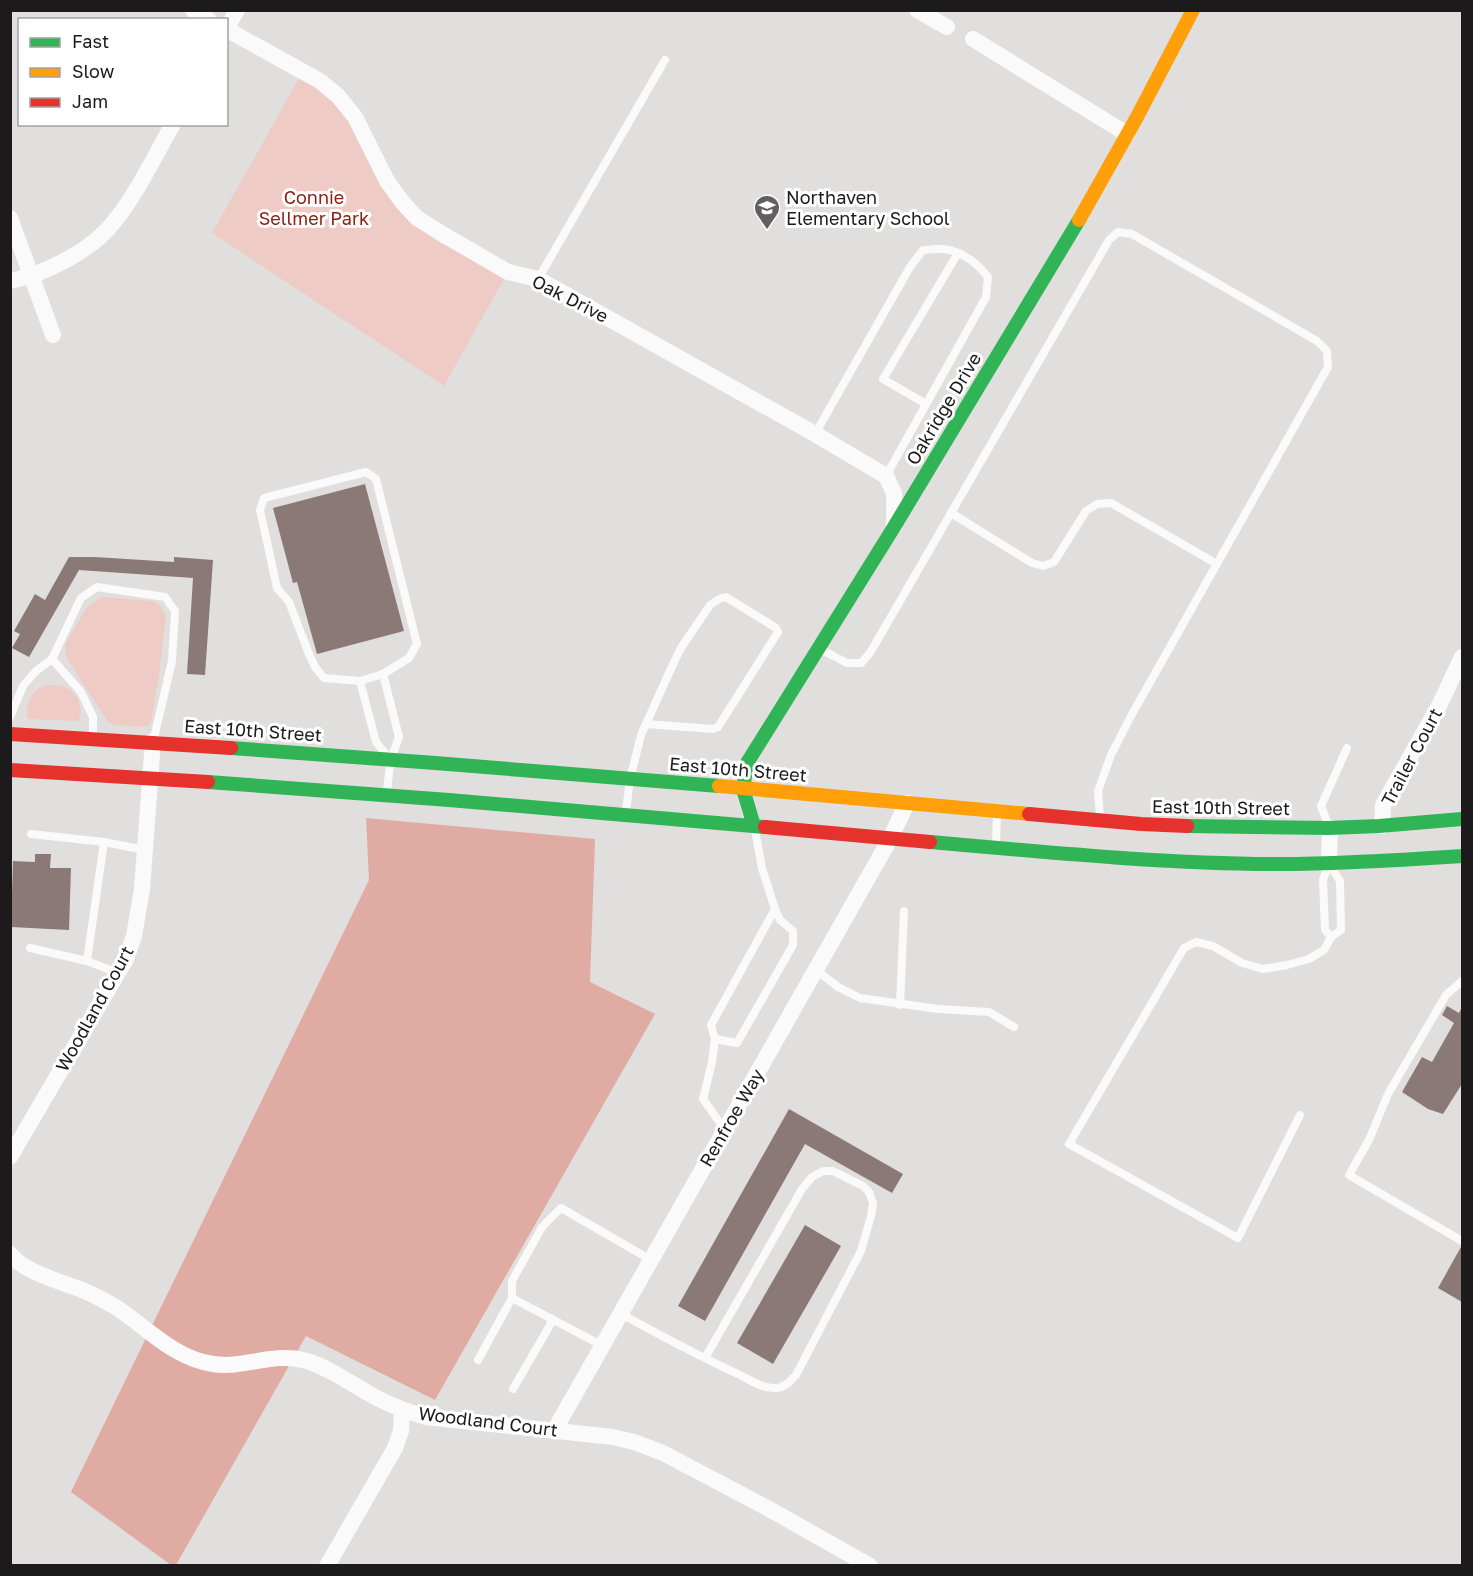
<svg xmlns="http://www.w3.org/2000/svg" width="1473" height="1576" viewBox="0 0 1473 1576" font-family="'Golos Text',sans-serif">
	<style>
		.green { fill: #eeccc5 }
		.forest { fill: #e0aba2 }
		.building { fill: #8b7977 }
		.lines { fill: none; stroke-linecap: round; stroke-linejoin: round }
		.lane { stroke: #fafafa; stroke-width: 8 }
		.street { stroke: #fafafa; stroke-width: 16 }
		.fast { stroke: #30b455; stroke-width: 14 }
		.slow { stroke: #ff9f0a; stroke-width: 14 }
		.jam { stroke: #e5322d; stroke-width: 14 }
		.labels { text-anchor: middle; stroke-width: 6; stroke-linejoin: round; paint-order: stroke }
		.park-label { font-size: 18px; fill: #8e2011; stroke: #fff }
		.poi-label { font-size: 18px; fill: #1c1a1a; stroke: #fff; text-anchor: start }
		.street-label { font-size: 18px; fill: #1c1a1a; stroke: #fff }
	</style>
	<rect width="100%" height="100%" fill="#e1dede"/>
	<g class="green">
		<polygon points="303,71 355,117 387,181 444,235 508,272 444,386 212,233"/>
		<polygon points="102,597 154,601 160,606 166,615 159,676 151,722 147,727 115,725 108,722 66,657 65,644 87,607"/>
		<path d="M47,685c7,0 14,0 20,3 12,7 17,21 11,33l-50,-2c-4,-14 4,-31 19,-34z"/>
	</g>
	<polygon class="forest" points="366,818 595,839 590,982 655,1014 435,1400 306,1336 176,1565 171,1565 71,1492 369,880"/>
	<g class="building">
		<polygon points="365,484 404,631 317,654 297,582 293,583 273,508"/>
		<polygon points="69,557 95,557 174,562 174,557 213,560 205,675 187,674 193,578 79,570 29,657 12,648 20,634 14,631 35,594 45,600"/>
		<polygon points="35,854 51,854 50,868 71,868 69,930 11,927 13,861 35,862"/>
		<polygon points="1447,1006 1459,1013 1462,1007 1462,1084 1443,1114 1428,1109 1402,1092 1422,1057 1432,1062 1454,1023 1442,1015"/>
		<polygon points="789,1109 903,1174 892,1193 805,1144 705,1321 678,1306"/>
		<polygon points="805,1225 841,1246 773,1364 737,1343"/>
		<polygon points="1461,1247 1462,1247 1462,1302 1438,1288"/>
	</g>
	<g class="lines">
		<g class="lane">
			<polyline points="538,279 665,60"/>
			<polyline points="926,404 883,379 958,253"/>
			<path d="M815,434l95,-167 13,-17c6,0 14,-2 20,-1 19,2 34,14 45,28l-2,20 -100,179"/>
			<polygon points="366,472 376,479 417,644 409,658 383,674 360,681 324,678 315,667 309,654 289,602 277,588 260,510 264,498"/>
			<polyline points="951,513 1032,563 1043,566 1054,562 1086,511 1097,504 1111,503 1217,564"/>
			<polyline points="820,649 847,663 861,663 870,653 1109,240 1118,232 1132,234 1317,341 1327,351 1328,367 1131,716 1111,755 1098,791 1100,817"/>
			<polyline points="52,659 81,692 93,717 93,735"/>
			<polyline points="383,674 399,737 392,756"/>
			<polyline points="360,681 376,742 385,753"/>
			<polyline points="10,717 23,686 36,671 52,659 81,598 97,587 165,597 175,611 172,661 154,738"/>
			<polyline points="387,792 390,763"/>
			<polyline points="626,811 630,779 641,735 674,662 681,648 710,605 719,599 726,597 776,628 778,632 718,727 713,729 646,724"/>
			<polyline points="1328,824 1321,806 1347,748"/>
			<polyline points="31,834 104,842"/>
			<polyline points="996,844 997,815"/>
			<polygon points="1329,863 1340,881 1341,930 1331,937 1325,930 1323,880"/>
			<polyline points="30,948 87,961"/>
			<polyline points="816,970 838,987 860,998 938,1009 989,1012 1014,1027"/>
			<polyline points="118,973 87,961 104,842 145,850"/>
			<polyline points="1462,981 1446,995 1388,1094 1369,1140 1349,1175 1462,1241"/>
			<polyline points="900,1005 904,911"/>
			<polyline points="715,1039 737,1043 793,945 793,931 780,920 775,909 762,868 755,830"/>
			<polyline points="1300,1115 1238,1238 1069,1144 1184,948 1196,942 1213,946 1242,963 1263,969 1287,965 1309,959 1324,950 1331,937"/>
			<polyline points="725,1130 703,1099 712,1062 715,1039 711,1025 775,909"/>
			<path d="M621,1314c38,20 77,42 117,60 12,6 25,15 39,14 9,-1 13,-7 19,-13l65,-124 10,-35 2,-13 -4,-11 -6,-6 -30,-15h-10l-11,6 -10,12 -97,169"/>
			<polyline points="603,1346 512,1298 512,1281 542,1227 561,1208 651,1260"/>
			<polyline points="478,1360 512,1298"/>
			<polyline points="513,1389 553,1320"/>
		</g>
		<g class="street">
			<polyline points="193,10 209,20"/>
			<polyline points="917,10 947,27"/>
			<polyline points="226,29 320,81 338,96 355,117 387,181 403,203 417,218 444,235 508,272 538,279 815,434 886,476 894,493 894,526"/>
			<polyline points="226,30 237,10"/>
			<polyline points="973,39 1127,134"/>
			<polyline points="10,218 53,335"/>
			<path d="M10,281c35,-7 81,-30 103,-58 24,-29 41,-66 60,-99"/>
			<polyline points="1382,826 1383,805 1440,704 1462,657"/>
			<polyline points="1329,863 1330,828"/>
			<polyline points="10,1157 126,959 134,936 142,889 153,741"/>
			<path d="M10,1254c16,20 54,28 77,38 13,6 25,12 36,20 28,20 54,47 90,52 32,5 61,-13 94,-3 25,8 46,24 68,36 17,9 33,15 51,20l187,20 21,5 29,11 108,57 99,56"/>
			<polyline points="554,1431 890,839 907,803"/>
			<polyline points="327,1566 395,1448 401,1431 402,1410"/>
		</g>
		<g class="fast">
			<polyline points="231,748 435,763 719,786"/>
			<polyline points="208,782 449,800 765,827"/>
			<polyline points="754,826 743,789 747,763 894,527 1079,220"/>
			<polyline points="1187,826 1329,828 1379,826 1462,819"/>
			<path d="M930,842c116,10 233,22 350,22 61,0 121,-4 182,-8"/>
		</g>
		<g class="slow">
			<polyline points="1079,220 1137,117 1193,10"/>
			<polyline points="719,786 1029,814"/>
		</g>
		<g class="jam">
			<polyline points="10,734 231,748"/>
			<polyline points="10,770 208,782"/>
			<polyline points="1029,814 1141,824 1187,826"/>
			<polyline points="765,827 930,842"/>
		</g>
	</g>
	<defs>
		<symbol id="school-pin" viewBox="-11 -11 22 30"><path d="M0 17L-7.5 6A9.5 9.5 0 1 1 7.5 6Z" fill="#615f5f" stroke="#fff"/><path d="M0-5L7-2L0 1L-7-2ZM-4 1L0 2.5L4 1V4Q0 6-4 4Z" fill="#fff"/></symbol>
	</defs>
	<g fill-rule="evenodd">
		<use href="#school-pin" x="752" y="193" width="30" height="40"/>
	</g>
	<g class="labels">
		<g class="park-label">
			<text x="314" y="204">Connie<tspan x="314" dy="21">Sellmer Park</tspan></text>
		</g>
		<g class="poi-label">
			<text x="786" y="204">Northaven<tspan x="786" dy="21">Elementary School</tspan></text>
		</g>
		<g class="street-label">
			<text transform="translate(570 299) rotate(27)" y="6">Oak Drive</text>
			<text transform="translate(944 409) rotate(-59)" y="6">Oakridge Drive</text>
			<text transform="translate(253 731) rotate(4)" y="6">East 10th Street</text>
			<text transform="translate(1412 757) rotate(-62)" y="6">Trailer Court</text>
			<text transform="translate(738 770) rotate(5)" y="6">East 10th Street</text>
			<text transform="translate(1221 808) rotate(1)" y="6">East 10th Street</text>
			<text transform="translate(95 1009) rotate(-61)" y="6">Woodland Court</text>
			<text transform="translate(732 1118) rotate(-60)" y="6">Renfroe Way</text>
			<text transform="translate(488 1422) rotate(7)" y="6">Woodland Court</text>
		</g>
	</g>
	<rect width="1473" height="1576" fill="none" stroke="#1c1a1a" stroke-width="24"/>
	<rect x="18" y="18" width="210" height="108" fill="#ffffff" stroke="#a4a3a3" stroke-width="1.5"/>
	<rect x="30" y="38" width="30" height="9" fill="#30b455" stroke="#a4a3a3" stroke-width="1.5"/>
	<text x="72" y="48" font-size="18" fill="#1c1a1a">Fast</text>
	<rect x="30" y="68" width="30" height="9" fill="#ff9f0a" stroke="#a4a3a3" stroke-width="1.5"/>
	<text x="72" y="78" font-size="18" fill="#1c1a1a">Slow</text>
	<rect x="30" y="98" width="30" height="9" fill="#e5322d" stroke="#a4a3a3" stroke-width="1.5"/>
	<text x="72" y="108" font-size="18" fill="#1c1a1a">Jam</text>
</svg>
